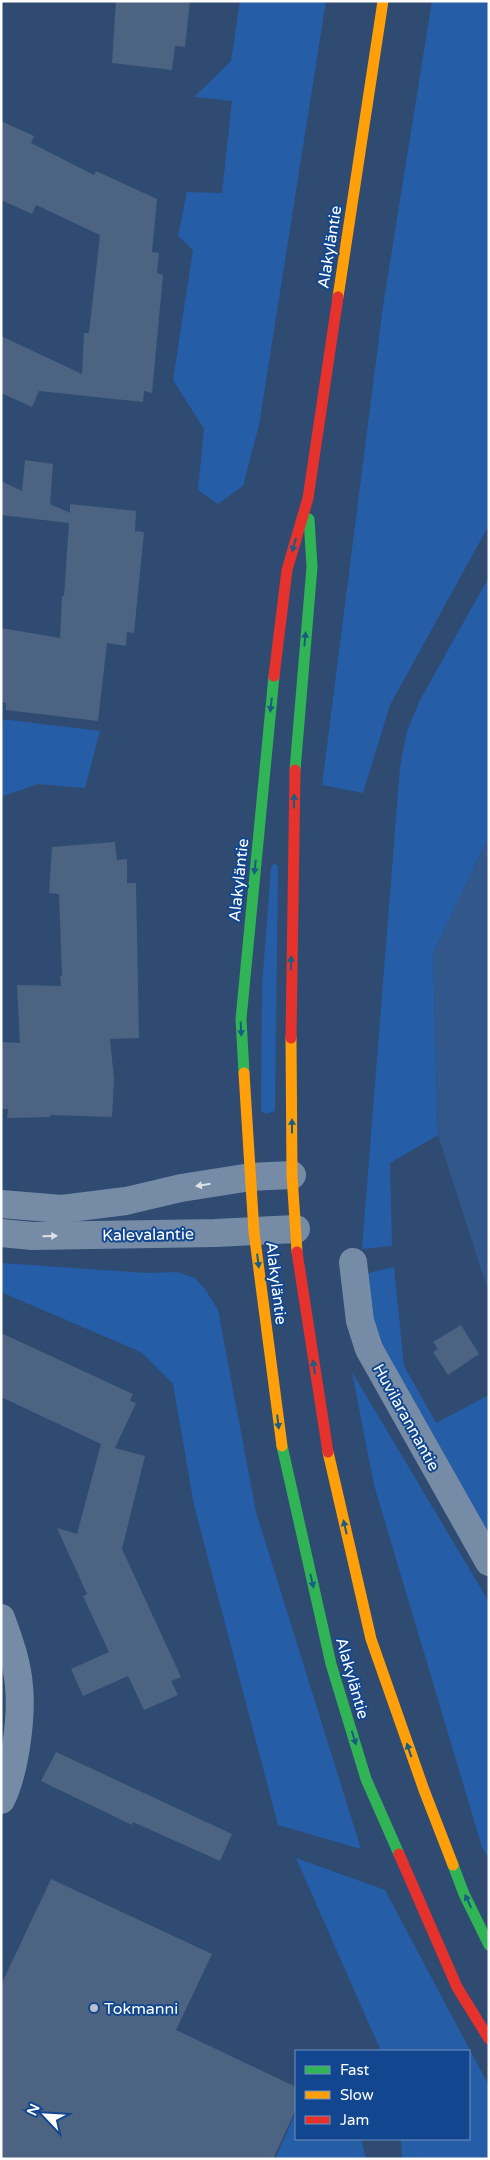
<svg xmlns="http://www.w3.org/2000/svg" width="490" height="2160" viewBox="0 0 490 2160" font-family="'Varela Round',sans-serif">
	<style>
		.green { fill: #255da7 }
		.water { fill: #31578b }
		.building { fill: #4c6382 }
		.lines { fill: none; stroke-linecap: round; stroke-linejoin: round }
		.street { stroke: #768ca6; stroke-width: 28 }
		.fast { stroke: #30b455; stroke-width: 11 }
		.slow { stroke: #ff9f0a; stroke-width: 11 }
		.jam { stroke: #e5322d; stroke-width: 11 }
		.oneway { fill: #185d83 }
		.oneway2 { fill: #dde2e9 }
		.poi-dot { fill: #b6c0ce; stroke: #12478f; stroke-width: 2 }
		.labels { text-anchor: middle; stroke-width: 4; stroke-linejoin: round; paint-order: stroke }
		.street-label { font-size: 16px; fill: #fff; stroke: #12478f }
		.poi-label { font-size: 16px; fill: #fff; stroke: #12478f; text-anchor: start }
	</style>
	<rect width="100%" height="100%" fill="#2f4b72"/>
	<g class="green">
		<polygon points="240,1 326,1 259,425 243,486 218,504 198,490 204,429 173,380 193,250 178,236 187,192 222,193 232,101 194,97 231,61"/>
		<polygon points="432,1 489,1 489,525 390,705 363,793 322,785 383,306"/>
		<polygon points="489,577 489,842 486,843 433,953 438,1135 390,1163 392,1246 362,1249 400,767 407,731 420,700"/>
		<polygon points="1,719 100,731 85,788 38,784 1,797"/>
		<polygon points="274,863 278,866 275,1111 266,1114 261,1111 262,986 271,868"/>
		<polygon points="1,1263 146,1273 177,1272 195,1278 205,1289 218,1310 256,1512 361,1849 278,1825 194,1505 173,1384 141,1352 1,1292"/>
		<polygon points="394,1267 404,1366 436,1423 489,1395 489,1537 374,1332 364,1274"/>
		<polygon points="352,1372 489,1602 489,1859 482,1847 374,1485"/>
		<polygon points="296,1858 385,1890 489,2086 489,2159 402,2159 401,2139 469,2139 469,2051 381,2051"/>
		<polygon points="296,2112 296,2139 361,2139 366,2159 275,2159"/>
	</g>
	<polygon class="water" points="489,842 489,1294 438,1135 433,953 486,843"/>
	<g class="building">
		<polygon points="116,1 190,1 185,47 175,46 172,70 112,63"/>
		<polygon points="1,121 34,136 31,143 94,175 96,171 157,199 152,252 159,253 157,273 163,275 152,393 144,391 143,402 39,391 32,407 1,393 1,336 82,374 84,333 89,333 100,235 36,205 32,214 1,200"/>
		<polygon points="25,460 53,464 50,504 70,513 70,504 136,511 135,531 144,532 134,633 127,632 126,646 107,643 98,721 6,710 6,703 1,702 1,628 60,638 62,595 64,596 69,523 1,515 1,481 22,491"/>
		<polygon points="115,842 117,860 127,859 127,883 136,883 139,1038 110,1039 114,1079 112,1117 50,1115 50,1117 7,1118 8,1109 1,1109 1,1042 20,1043 17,985 61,986 60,976 62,976 59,894 49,893 52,847"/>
		<polygon points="461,1325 479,1354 448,1375 433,1352 438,1349 433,1342"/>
		<polygon points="1,1333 133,1394 130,1401 136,1403 115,1448 145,1456 122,1549 181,1677 171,1681 178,1695 144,1710 128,1676 83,1696 71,1669 109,1652 83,1596 87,1594 57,1528 77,1534 101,1444 1,1397"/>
		<polygon points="56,1752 232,1834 220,1861 133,1822 132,1825 41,1781"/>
		<polygon points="51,1879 212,1954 176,2030 296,2087 296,2109 273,2159 1,2159 1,1985"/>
	</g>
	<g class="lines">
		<g class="street">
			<polyline points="1,1204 62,1209 126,1201 181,1188 251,1177 292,1175"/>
			<polyline points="1,1233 32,1236 215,1233 296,1229"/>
			<polyline points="353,1262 360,1321 369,1349 489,1562"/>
			<path d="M1,1618c8,22 16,44 18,68 3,31 -4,86 -18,114"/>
		</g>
		<g class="fast">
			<polyline points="295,770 312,567 309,519"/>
			<polyline points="244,1073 241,1019 274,676"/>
			<polyline points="282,1446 331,1664 366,1779 399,1854"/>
			<polyline points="453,1865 464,1894 489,1945"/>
		</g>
		<g class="slow">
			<polyline points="338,297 383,1"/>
			<polyline points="291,1038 292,1175 297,1252"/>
			<polyline points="244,1073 254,1232 282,1446"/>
			<polyline points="328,1452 371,1639 424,1790 453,1865"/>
		</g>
		<g class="jam">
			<polyline points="274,676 287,570 308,498 338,297"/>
			<polyline points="291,1038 295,770"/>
			<polyline points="297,1252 328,1452"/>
			<polyline points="399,1854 457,1987 489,2039"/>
		</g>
	</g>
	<defs><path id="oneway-solid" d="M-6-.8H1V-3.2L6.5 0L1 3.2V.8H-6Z" transform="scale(1.25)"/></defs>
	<g class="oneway">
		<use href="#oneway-solid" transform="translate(294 545) rotate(106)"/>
		<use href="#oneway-solid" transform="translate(305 639) rotate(-85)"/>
		<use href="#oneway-solid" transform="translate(271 705) rotate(96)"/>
		<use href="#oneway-solid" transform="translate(294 801) rotate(-89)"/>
		<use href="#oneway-solid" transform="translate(255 867) rotate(96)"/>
		<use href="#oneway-solid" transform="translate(291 963) rotate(-89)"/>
		<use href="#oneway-solid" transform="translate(241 1029) rotate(87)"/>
		<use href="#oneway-solid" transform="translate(292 1126) rotate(-90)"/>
		<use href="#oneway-solid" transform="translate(258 1261) rotate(83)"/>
		<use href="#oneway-solid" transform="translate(314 1367) rotate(-98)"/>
		<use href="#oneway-solid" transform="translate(278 1422) rotate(83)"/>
		<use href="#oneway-solid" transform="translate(345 1527) rotate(-103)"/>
		<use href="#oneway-solid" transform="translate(312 1581) rotate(77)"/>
		<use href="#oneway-solid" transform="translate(354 1738) rotate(73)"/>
		<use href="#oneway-solid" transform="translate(409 1750) rotate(-109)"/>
		<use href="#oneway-solid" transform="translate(468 1901) rotate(-115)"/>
	</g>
	<g class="oneway2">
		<use href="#oneway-solid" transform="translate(203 1185) rotate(171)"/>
		<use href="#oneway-solid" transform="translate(50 1236) rotate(-1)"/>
	</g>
	<circle class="poi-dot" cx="94" cy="2008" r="5"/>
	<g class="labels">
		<g class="street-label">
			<text transform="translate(329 247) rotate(-81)" y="6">Alakyläntie</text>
			<text transform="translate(238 880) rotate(-84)" y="6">Alakyläntie</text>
			<text transform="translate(148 1234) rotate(-1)" y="6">Kalevalantie</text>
			<text transform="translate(277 1283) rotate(83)" y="6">Alakyläntie</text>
			<text transform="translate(407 1417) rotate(61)" y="6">Huvilarannantie</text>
			<text transform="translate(353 1678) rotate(74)" y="6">Alakyläntie</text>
		</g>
		<g class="poi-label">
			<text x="104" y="2014">Tokmanni</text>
		</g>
	</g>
	<rect width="490" height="2160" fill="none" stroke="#ffffff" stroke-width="5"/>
	<rect x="295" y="2050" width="175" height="90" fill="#12478f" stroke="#7191bc"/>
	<rect x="305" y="2066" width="25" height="8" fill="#30b455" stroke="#7191bc"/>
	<text x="340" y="2075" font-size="15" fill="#ffffff">Fast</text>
	<rect x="305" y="2091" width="25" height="8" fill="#ff9f0a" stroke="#7191bc"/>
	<text x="340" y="2100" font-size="15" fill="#ffffff">Slow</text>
	<rect x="305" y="2116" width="25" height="8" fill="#e5322d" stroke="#7191bc"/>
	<text x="340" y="2125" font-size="15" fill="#ffffff">Jam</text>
	<g transform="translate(45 2115) rotate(295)" stroke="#12478f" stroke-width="4" paint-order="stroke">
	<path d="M0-4L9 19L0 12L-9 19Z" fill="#ffffff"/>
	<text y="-8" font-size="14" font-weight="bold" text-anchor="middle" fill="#ffffff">N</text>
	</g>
</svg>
